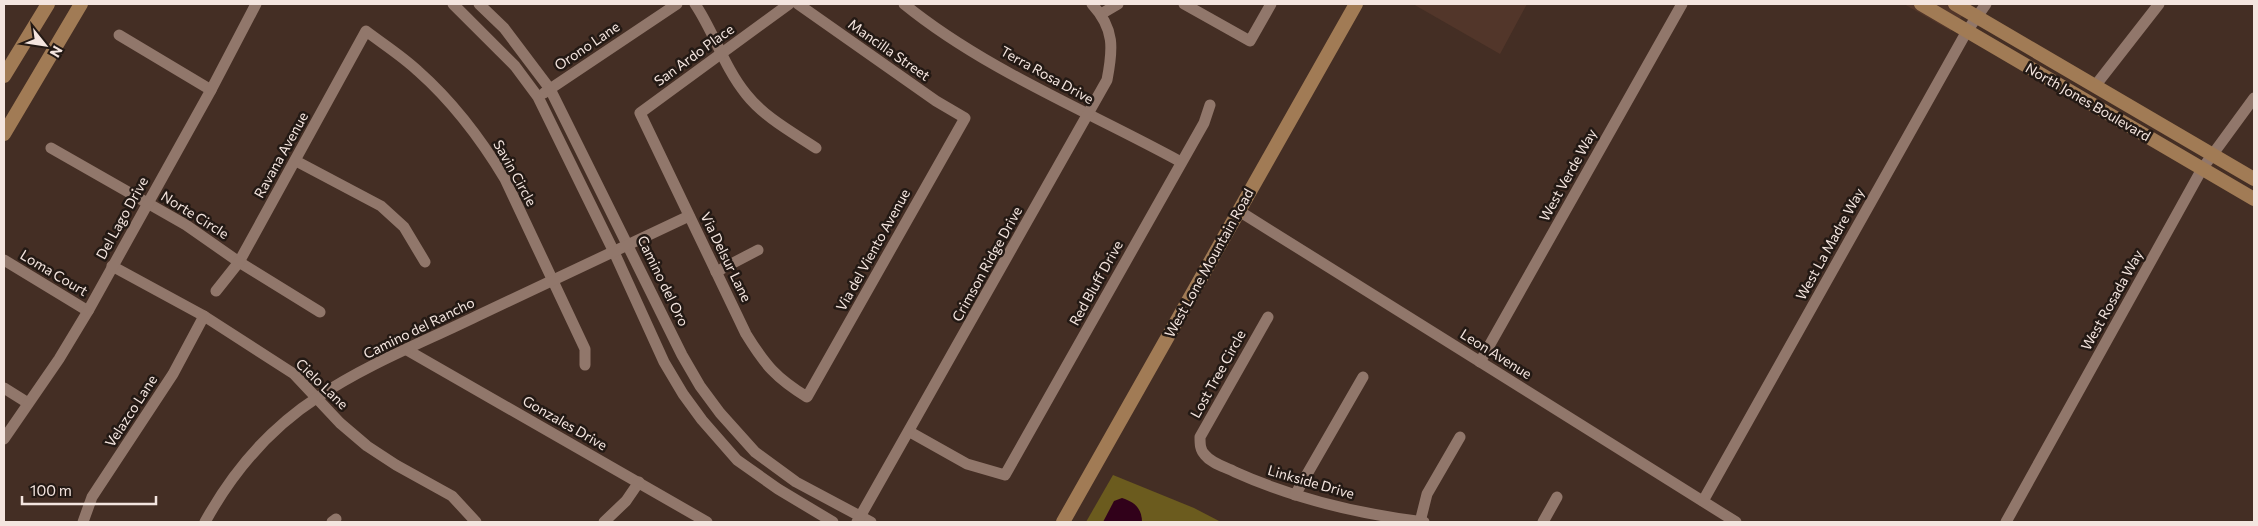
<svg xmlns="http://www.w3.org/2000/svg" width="2258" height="526" viewBox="0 0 2258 526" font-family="Commissioner,sans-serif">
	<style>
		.built { fill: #52362a }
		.green { fill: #6b5b1e }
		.water { fill: #31011a }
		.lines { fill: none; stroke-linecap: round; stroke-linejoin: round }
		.minor { stroke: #91776b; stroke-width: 11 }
		.major { stroke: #a17b55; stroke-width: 14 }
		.labels { text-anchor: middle; stroke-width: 5; stroke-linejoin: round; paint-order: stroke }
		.street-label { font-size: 14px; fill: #f4e5df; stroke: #231914 }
	</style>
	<rect width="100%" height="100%" fill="#442e24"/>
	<g class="built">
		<polygon points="1413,4 1527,4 1500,54"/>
		<polygon points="1904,4 1971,4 1951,31"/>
	</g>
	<polygon class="green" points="1113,475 1194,508 1221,522 1086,522"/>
	<path class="water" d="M1122,498c13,4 20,11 20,24h-39l11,-21z"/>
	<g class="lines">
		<g class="minor">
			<polyline points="453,4 515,66 538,97 614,252 664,362 683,394 702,420 737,460 778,489 833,522"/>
			<polyline points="479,4 504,28 550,89 682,355 700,386 720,413 755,452 796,482 871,522"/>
			<path d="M695,4c19,28 29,63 51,90 18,23 46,38 70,54"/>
			<path d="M789,4l-149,109 106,221c19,31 30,44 61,63l158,-279 -29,-17 -138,-97"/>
			<path d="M904,4c81,66 186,108 277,158"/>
			<polyline points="1184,4 1250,41 1271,4"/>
			<polyline points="1101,14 1118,4"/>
			<polyline points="119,35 211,90"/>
			<polyline points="2095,86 2159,4"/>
			<polyline points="544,93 677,4"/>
			<polyline points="51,148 186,225 239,262 320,312"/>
			<polyline points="296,161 381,206 404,227 425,262"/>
			<polyline points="1239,211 1736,522"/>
			<polyline points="4,260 88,311"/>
			<polyline points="112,266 204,316 294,374 340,423 367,446 396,465 452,496 476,522"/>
			<polyline points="716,272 758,250"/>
			<path d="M216,291l23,-29 127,-231c17,13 36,25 52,40 35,31 63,68 87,108l80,170v16"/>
			<path d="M1268,317l-68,120c0,7 0,13 5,18 7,9 21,12 30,17 60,27 124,42 189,50"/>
			<polyline points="407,350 707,522"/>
			<polyline points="1480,362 1682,4"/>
			<polyline points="4,388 28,403"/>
			<polyline points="910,432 967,464 1005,475 1204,123 1210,105"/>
			<polyline points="4,439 59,359 88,311 211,90 256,4"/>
			<polyline points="1295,495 1363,377"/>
			<polyline points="1703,501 1967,31 1986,4"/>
			<polyline points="83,522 92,497 173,374 204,316"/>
			<path d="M205,522c27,-49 65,-94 113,-125 49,-33 106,-55 159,-81 70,-33 141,-66 212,-100"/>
			<polyline points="332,522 336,519"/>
			<polyline points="604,522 626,501 639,482"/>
			<path d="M857,522l250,-442c6,-31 8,-51 -15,-76"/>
			<polyline points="1420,522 1427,494 1460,437"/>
			<polyline points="1543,522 1557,497"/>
			<polyline points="2006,522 2202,169 2254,98"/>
		</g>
		<g class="major">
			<polyline points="1921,4 2254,199"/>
			<polyline points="1955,4 2254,179"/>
			<polyline points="4,76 48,4"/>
			<polyline points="4,134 81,4"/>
			<polyline points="1063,522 1356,4"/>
		</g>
	</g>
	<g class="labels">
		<g class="street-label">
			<text transform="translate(587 46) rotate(-34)" y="5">Orono Lane</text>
			<text transform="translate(889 50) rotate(35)" y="5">Mancilla Street</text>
			<text transform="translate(694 55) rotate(-36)" y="5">San Ardo Place</text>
			<text transform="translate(1047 75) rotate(29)" y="5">Terra Rosa Drive</text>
			<text transform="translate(2088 102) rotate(30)" y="5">North Jones Boulevard</text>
			<text transform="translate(281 155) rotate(-61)" y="5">Ravana Avenue</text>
			<text transform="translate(515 173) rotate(61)" y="5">Savin Circle</text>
			<text transform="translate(1568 175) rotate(-61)" y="5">West Verde Way</text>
			<text transform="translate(195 215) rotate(32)" y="5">Norte Circle</text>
			<text transform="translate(122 218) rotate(-61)" y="5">Del Lago Drive</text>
			<text transform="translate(1830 244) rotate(-61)" y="5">West La Madre Way</text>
			<text transform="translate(873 250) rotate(-61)" y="5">Via del Viento Avenue</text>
			<text transform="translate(726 257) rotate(64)" y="5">Via Delsur Lane</text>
			<text transform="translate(1209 263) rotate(-61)" y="5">West Lone Mountain Road</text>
			<text transform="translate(987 264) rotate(-61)" y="5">Crimson Ridge Drive</text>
			<text transform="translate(54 273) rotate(31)" y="5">Loma Court</text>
			<text transform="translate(663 281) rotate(64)" y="5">Camino del Oro</text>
			<text transform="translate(1096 283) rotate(-61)" y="5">Red Bluff Drive</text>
			<text transform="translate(2112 300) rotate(-61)" y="5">West Rosada Way</text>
			<text transform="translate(419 328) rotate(-26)" y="5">Camino del Rancho</text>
			<text transform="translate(1496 354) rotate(32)" y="5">Leon Avenue</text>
			<text transform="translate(1218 374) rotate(-61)" y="5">Lost Tree Circle</text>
			<text transform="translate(322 384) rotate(44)" y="5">Cielo Lane</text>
			<text transform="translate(131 411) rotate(-57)" y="5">Velazco Lane</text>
			<text transform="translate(565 423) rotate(30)" y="5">Gonzales Drive</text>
			<text transform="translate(1311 482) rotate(16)" y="5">Linkside Drive</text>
		</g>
	</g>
	<rect width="2258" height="526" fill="none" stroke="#f4e5df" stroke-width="10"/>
	<g transform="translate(45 45) rotate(120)" stroke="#231914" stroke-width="4" paint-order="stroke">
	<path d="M0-4L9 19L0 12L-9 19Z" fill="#f4e5df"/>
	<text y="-8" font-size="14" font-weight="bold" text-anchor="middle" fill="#f4e5df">N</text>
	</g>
	<path d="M22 496v8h134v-8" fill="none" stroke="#f4e5df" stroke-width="2.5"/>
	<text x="30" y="496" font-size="15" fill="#f4e5df" stroke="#231914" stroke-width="4" paint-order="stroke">100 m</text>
</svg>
